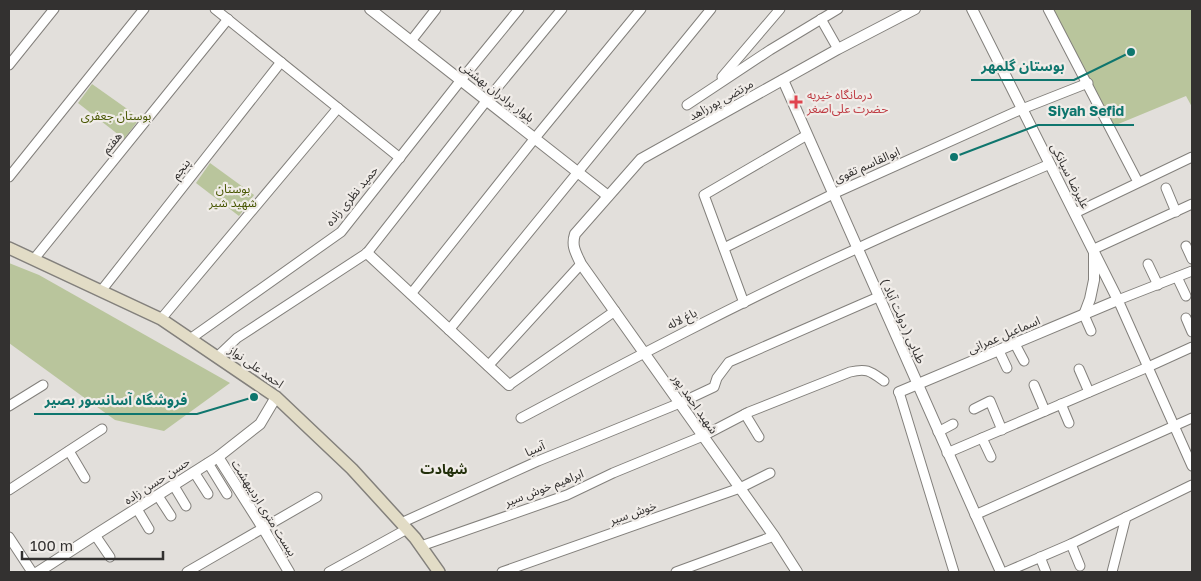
<svg xmlns="http://www.w3.org/2000/svg" width="1201" height="581" viewBox="0 0 1201 581" font-family="'Golos Text','Noto Sans Arabic',sans-serif">
	<style>
		.green { fill: #b9c59c }
		.lines { fill: none; stroke-linecap: round; stroke-linejoin: round }
		.minor-casing { stroke: #83807c; stroke-width: 11 }
		.tertiary-casing { stroke: #83807c; stroke-width: 12 }
		.secondary-casing { stroke: #83807c; stroke-width: 14 }
		.minor { stroke: #fff; stroke-width: 9 }
		.tertiary { stroke: #fff; stroke-width: 10 }
		.secondary { stroke: #e2dcc6; stroke-width: 11 }
		.health-dot { fill: #e0444e; stroke: #f0ece8; stroke-width: 2 }
		.labels { text-anchor: middle; stroke-width: 4.5; stroke-linejoin: round; paint-order: stroke }
		.street-label { font-size: 12px; fill: #333130; stroke: #f0ece8 }
		.health-label { font-size: 12px; fill: #be3a42; stroke: #f0ece8; text-anchor: start }
		.park-label { font-size: 12px; fill: #475601; stroke: #f0ece8 }
		.neighbourhood-label { font-size: 14px; font-weight: bold; fill: #222f0a; stroke: #f0ece8 }
		.leader { fill: none; stroke: #0f766e; stroke-width: 2 }
		.callout-dot { fill: #0f766e; stroke: #f0ece8; stroke-width: 2 }
		.callout-label { font-size: 14px; text-anchor: middle; font-weight: bold; fill: #0f766e; stroke: #f0ece8; stroke-width: 4.5; stroke-linejoin: round; paint-order: stroke }
	</style>
	<rect width="100%" height="100%" fill="#e2dfdb"/>
	<g class="green">
		<polygon points="1046,9 1192,9 1192,107 1186,96 1111,127"/>
		<polygon points="92,84 140,118 124,139 78,103"/>
		<polygon points="210,163 254,195 239,216 196,183"/>
		<polygon points="9,263 39,275 230,383 164,431 115,420 9,343"/>
	</g>
	<g class="lines">
		<defs>
			<g id="minor">
				<polyline points="215,9 400,158"/>
				<polyline points="1048,9 1138,182"/>
				<polyline points="821,19 838,49"/>
				<polyline points="411,41 436,9"/>
				<polyline points="9,65 54,9"/>
				<polyline points="722,77 780,9"/>
				<polyline points="687,105 770,50 838,9"/>
				<polyline points="9,177 144,9"/>
				<polyline points="1166,188 1176,212"/>
				<polyline points="1075,213 1192,157"/>
				<polyline points="1186,246 1192,259"/>
				<polyline points="724,248 833,194 1022,109 1088,83"/>
				<polyline points="1094,249 1192,204"/>
				<polyline points="34,259 228,19"/>
				<polyline points="1148,264 1158,285"/>
				<polyline points="1192,271 1118,300 1192,466"/>
				<polyline points="1177,277 1186,296"/>
				<polyline points="101,291 281,62"/>
				<polyline points="411,294 535,138 641,9"/>
				<polyline points="744,303 704,195 807,135"/>
				<polyline points="1084,315 1091,331"/>
				<polyline points="1186,318 1192,332"/>
				<polyline points="161,319 338,108"/>
				<polyline points="449,330 711,9"/>
				<polyline points="190,339 341,232 461,80 519,9"/>
				<polyline points="1015,344 1024,361"/>
				<polyline points="999,351 1007,368"/>
				<polyline points="217,357 237,338 367,253 487,100 562,9"/>
				<polyline points="488,366 581,264"/>
				<polyline points="1079,369 1089,392"/>
				<polyline points="509,385 615,311"/>
				<polyline points="1034,385 1045,411"/>
				<polyline points="899,392 954,572"/>
				<polyline points="1061,404 1069,423"/>
				<polyline points="9,406 43,385"/>
				<polyline points="974,409 990,401 1002,430"/>
				<polyline points="745,414 759,437"/>
				<path d="M521,418c111,-59 221,-117 335,-169 64,-30 129,-57 194,-85"/>
				<polyline points="938,432 953,424"/>
				<polyline points="982,438 991,457"/>
				<polyline points="69,451 85,478"/>
				<polyline points="947,453 1148,367 1192,347"/>
				<polyline points="208,463 227,494"/>
				<polyline points="194,472 208,494"/>
				<polyline points="174,486 186,506"/>
				<polyline points="9,490 102,429"/>
				<polyline points="158,496 171,516"/>
				<polyline points="137,509 149,529"/>
				<polyline points="975,515 1192,418"/>
				<polyline points="401,523 538,461 680,403 714,387 717,378 729,362 878,297"/>
				<polyline points="95,535 110,557"/>
				<polyline points="9,537 32,572"/>
				<polyline points="1071,544 1080,566"/>
				<path d="M421,546l146,-51 46,-22 90,-37 46,-24 101,-40c17,-4 20,-1 34,9"/>
				<polyline points="1040,557 1046,572"/>
				<polyline points="187,572 317,497"/>
				<polyline points="329,572 407,529"/>
				<polyline points="502,572 740,488 770,473"/>
				<polyline points="676,572 774,536"/>
				<polyline points="1006,572 1071,544 1192,485"/>
				<polyline points="1112,572 1126,517"/>
			</g>
			<g id="tertiary">
				<polyline points="370,9 608,196"/>
				<polyline points="783,80 1001,572"/>
				<polyline points="367,253 509,385"/>
				<polyline points="1084,315 1090,299 1094,280 1094,253"/>
				<polyline points="899,392 1118,300 972,9"/>
				<polyline points="218,457 263,528 289,572"/>
				<polyline points="38,572 95,535 218,457 260,424 276,397"/>
				<path d="M797,572l-23,-36 -193,-272c-5,-11 -10,-18 -6,-30l66,-75 197,-110 77,-40"/>
			</g>
			<polyline id="secondary" points="9,248 161,319 276,397 352,469 415,538 439,572"/>
		</defs>
		<use href="#minor" class="minor-casing"/>
		<use href="#tertiary" class="tertiary-casing"/>
		<use href="#secondary" class="secondary-casing"/>
		<use href="#minor" class="minor"/>
		<use href="#tertiary" class="tertiary"/>
		<use href="#secondary" class="secondary"/>
	</g>
	<path class="health-dot" d="M793.5 94.5h5v5h5v5h-5v5h-5v-5h-5v-5h5z"/>
	<g class="labels">
		<g class="street-label">
			<text transform="translate(497 92) rotate(38)" y="4">بلوار برادران بهشتی</text>
			<text transform="translate(721 100) rotate(-29)" y="4">مرتضی پورزاهد</text>
			<text transform="translate(112 143) rotate(-51)" y="4">هفتم</text>
			<text transform="translate(867 165) rotate(-24)" y="4">ابوالقاسم تقوی</text>
			<text transform="translate(181 169) rotate(-52)" y="4">پنجم</text>
			<text transform="translate(1070 176) rotate(63)" y="4">علیرضا سیانکی</text>
			<text transform="translate(352 196) rotate(-50)" y="4">حمید نظری زاده</text>
			<text transform="translate(682 319) rotate(-27)" y="4">باغ لاله</text>
			<text transform="translate(903 321) rotate(66)" y="4">طبایی ( دولت آباد )</text>
			<text transform="translate(1004 335) rotate(-23)" y="4">اسماعیل عمرانی</text>
			<text transform="translate(256 367) rotate(35)" y="4">احمد علی نواز</text>
			<text transform="translate(695 404) rotate(55)" y="4">شهید احمد پور</text>
			<text transform="translate(535 449) rotate(-23)" y="4">آسیا</text>
			<text transform="translate(157 481) rotate(-33)" y="4">حسن حسن زاده</text>
			<text transform="translate(544 488) rotate(-21)" y="4">ابراهیم خوش سیر</text>
			<text transform="translate(264 508) rotate(58)" y="4">بیست متری اردیبهشت</text>
			<text transform="translate(633 513) rotate(-19)" y="4">خوش سیر</text>
		</g>
		<g class="health-label">
			<text x="807" y="99">درمانگاه خیریه<tspan x="807" dy="14">حضرت علی‌اصغر</tspan></text>
		</g>
		<g class="park-label">
			<text x="116" y="120">بوستان جعفری</text>
			<text x="233" y="193">بوستان<tspan x="233" dy="14">شهید شیر</tspan></text>
		</g>
		<g class="neighbourhood-label">
			<text x="444" y="474">شهادت</text>
		</g>
	</g>
	<path class="leader" d="M1131 52L1074 80H971M954 157L1038 125H1134M254 397L197 414H34"/>
	<g class="callout-dot">
		<circle cx="1131" cy="52" r="5"/>
		<circle cx="954" cy="157" r="5"/>
		<circle cx="254" cy="397" r="5"/>
	</g>
	<g class="callout-label">
		<text x="1023" y="71">بوستان گلمهر</text>
		<text x="1086" y="116">Siyah Sefid</text>
		<text x="116" y="405">فروشگاه آسانسور بصیر</text>
	</g>
	<rect width="1201" height="581" fill="none" stroke="#333130" stroke-width="20"/>
	<path d="M22 551v8h141v-8" fill="none" stroke="#333130" stroke-width="2.5"/>
	<text x="30" y="551" font-size="15" fill="#333130" stroke="#f0ece8" stroke-width="4" paint-order="stroke">100 m</text>
</svg>
